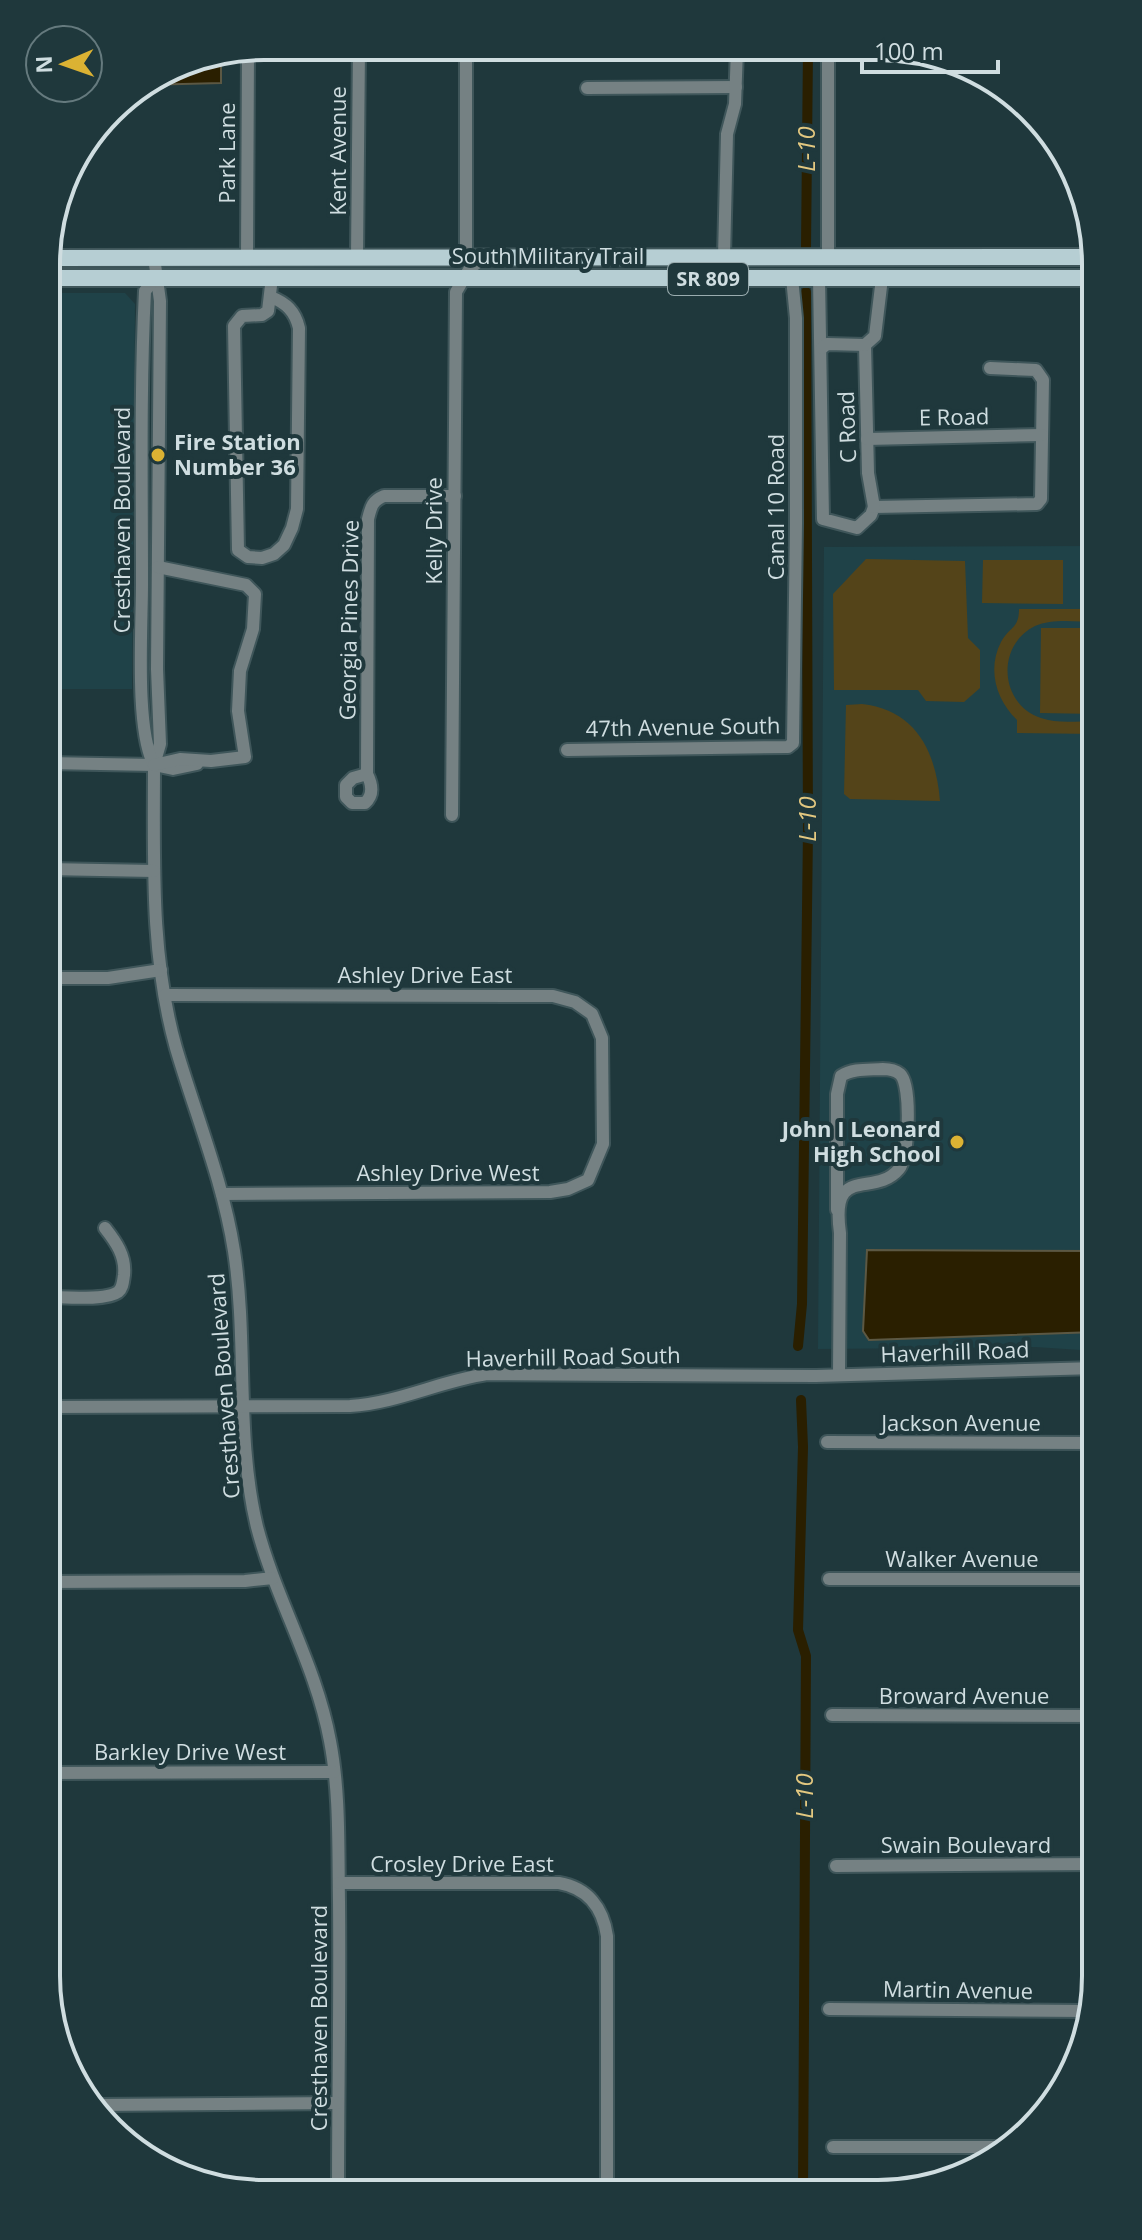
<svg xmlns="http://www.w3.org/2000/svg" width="1142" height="2240" viewBox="0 0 1142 2240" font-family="'Open Sans',sans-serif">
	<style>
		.built { fill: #1f4248 }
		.green { fill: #544419 }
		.water { fill: #2a1f00; stroke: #5c5843; stroke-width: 2 }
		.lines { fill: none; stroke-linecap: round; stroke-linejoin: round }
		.canal { stroke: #2a1f00; stroke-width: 10 }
		.minor-casing { stroke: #3f565a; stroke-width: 16 }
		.major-casing { stroke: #3f565a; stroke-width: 20 }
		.minor { stroke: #758183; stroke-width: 12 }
		.major { stroke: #b6ced3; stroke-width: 16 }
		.poi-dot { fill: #dbb233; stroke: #1f383c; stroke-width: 3 }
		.labels { text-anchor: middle; stroke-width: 8; stroke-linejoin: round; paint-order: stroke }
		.shield { fill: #1f383c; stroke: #9aacaf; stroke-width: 2 }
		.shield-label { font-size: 20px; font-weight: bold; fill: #cfdde0 }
		.street-label { font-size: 22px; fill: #cfdde0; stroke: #1f383c }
		.poi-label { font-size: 22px; font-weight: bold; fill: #cfdde0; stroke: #1f383c; text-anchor: start }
		.water-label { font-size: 24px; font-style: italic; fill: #e3c880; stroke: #1f383c }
		.rim { fill: none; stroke: #cfdde0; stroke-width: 4 }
	</style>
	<rect width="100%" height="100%" fill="#1f383c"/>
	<g class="built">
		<polygon points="48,293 125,293 135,304 132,689 47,689"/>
		<polygon points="1096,546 1096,1351 1035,1347 818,1349 824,547"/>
	</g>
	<g class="green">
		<polygon points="866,559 965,561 968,638 980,650 980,688 964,702 926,701 918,690 834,690 833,594"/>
		<polygon points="983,560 1063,560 1063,604 982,603"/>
		<path d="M1019,609h77v13c-19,0 -43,-4 -61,4 -39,19 -36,78 6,92 16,6 37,3 55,3v13l-79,-1v-13c-21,-20 -30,-51 -16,-78 9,-16 18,-13 18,-33z"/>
		<polygon points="1041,628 1096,628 1096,714 1040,713"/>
		<path d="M862,704c54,6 74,48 78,97l-90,-2 -6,-5 2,-89z"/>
	</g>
	<g class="water">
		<polygon points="221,55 221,83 145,85 181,62"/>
		<polygon points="867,1250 1096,1251 1096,1332 869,1340 863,1331"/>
	</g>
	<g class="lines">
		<g class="canal">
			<polyline points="806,248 808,49"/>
			<polyline points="798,1346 802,1304 808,831 806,292"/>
			<polyline points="801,1400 803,1447 798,1630 806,1656 803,2194"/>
		</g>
		<defs>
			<g id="minor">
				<polyline points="466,47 466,259"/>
				<polyline points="587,88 736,87"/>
				<polyline points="247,256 248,49"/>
				<polyline points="357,256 359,47"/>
				<path d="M154,257l6,44 -3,368 3,75 -6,21c0,95 -4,191 22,283 20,68 47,133 58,203 14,92 1,185 23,276 19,73 59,138 73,214 10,52 8,106 9,160 1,97 -1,194 -1,291"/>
				<polyline points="828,257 828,50"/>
				<polyline points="701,278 713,271 724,257 727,134 735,104 737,49"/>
				<polyline points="819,278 823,519 857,528 871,515 874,507 1037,504 1041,499 1043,380 1036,370 990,368"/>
				<path d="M271,297c15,6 24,14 28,31l-2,181 -5,19 -8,17 -10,9 -12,4 -14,-1 -10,-7 -4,-224 8,-10 20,-1 6,-4 4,-34"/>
				<polyline points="865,345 868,473 874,507"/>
				<polyline points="865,345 875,336 882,278"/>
				<polyline points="822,348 827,344 865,345"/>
				<polyline points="867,439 1042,435"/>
				<polyline points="567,750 788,747 793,743 796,524 796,318 792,278"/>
				<polyline points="47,763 154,765 173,769 197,764"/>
				<path d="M154,765c-19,-36 -12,-137 -12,-181 0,-98 -2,-195 3,-293l11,-14"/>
				<polyline points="154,765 180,759 211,761 245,757 238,711 240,671 253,629 255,594 246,585 158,567"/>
				<path d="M367,774l-14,4 -7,7v12l6,6h13c9,-8 7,-19 2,-29l1,-255c3,-12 4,-18 16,-23h71"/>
				<polyline points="452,815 456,292 470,268 484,258"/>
				<polyline points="47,869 154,871"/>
				<polyline points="47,978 108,978 161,970"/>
				<polyline points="165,995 553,996 575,1002 592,1014 602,1038 603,1144 588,1180 568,1189 550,1192 222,1194"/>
				<path d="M837,1210v-116l4,-18c12,-8 28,-6 42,-7 5,0 12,1 17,5 12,11 9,83 -1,95 -25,30 -69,-7 -59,64l-1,142"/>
				<path d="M47,1297c16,0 59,4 71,-5 5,-4 5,-11 6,-17 2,-19 -8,-33 -19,-47"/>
				<path d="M47,1407l303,-1c48,-3 90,-25 137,-32l329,2 280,-8"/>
				<polyline points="827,1442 1096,1443"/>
				<polyline points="829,1579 1096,1579"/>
				<polyline points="46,1582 245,1581 273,1578"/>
				<polyline points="832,1715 1096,1716"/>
				<polyline points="46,1773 334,1772"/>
				<polyline points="836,1866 1096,1864"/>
				<path d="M339,1883h220c29,5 44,25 48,53v257"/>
				<polyline points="829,2009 1088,2011"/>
				<polyline points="98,2105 338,2103"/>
				<polyline points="833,2147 997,2147"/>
			</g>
			<g id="major">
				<polyline points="48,258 1095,257"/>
				<polyline points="48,278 1096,278"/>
			</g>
		</defs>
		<use href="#minor" class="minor-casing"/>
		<use href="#major" class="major-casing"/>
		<use href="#minor" class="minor"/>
		<use href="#major" class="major"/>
	</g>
	<g class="poi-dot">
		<circle cx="158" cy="455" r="8"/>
		<circle cx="957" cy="1142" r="8"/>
	</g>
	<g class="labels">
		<rect class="shield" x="668" y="263" width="80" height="32" rx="6"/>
		<g class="shield-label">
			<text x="708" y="286">SR 809</text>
		</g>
		<g class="street-label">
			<text transform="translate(338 151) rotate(-90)" y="8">Kent Avenue</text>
			<text transform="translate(227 153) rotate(-90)" y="8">Park Lane</text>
			<text x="548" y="264">South Military Trail</text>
			<text transform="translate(954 417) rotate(-1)" y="8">E Road</text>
			<text transform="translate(847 427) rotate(-92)" y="8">C Road</text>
			<text transform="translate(776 507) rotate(-90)" y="8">Canal 10 Road</text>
			<text transform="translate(122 520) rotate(-90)" y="8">Cresthaven Boulevard</text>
			<text transform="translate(434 531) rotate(-90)" y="8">Kelly Drive</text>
			<text transform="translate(349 620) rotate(-89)" y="8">Georgia Pines Drive</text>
			<text transform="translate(683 727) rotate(-1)" y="8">47th Avenue South</text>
			<text x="425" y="983">Ashley Drive East</text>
			<text x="448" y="1181">Ashley Drive West</text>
			<text transform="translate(955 1352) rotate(-2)" y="8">Haverhill Road</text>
			<text transform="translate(573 1357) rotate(-1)" y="8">Haverhill Road South</text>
			<text transform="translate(224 1386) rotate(-94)" y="8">Cresthaven Boulevard</text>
			<text x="961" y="1431">Jackson Avenue</text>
			<text x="962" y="1567">Walker Avenue</text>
			<text x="964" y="1704">Broward Avenue</text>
			<text x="190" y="1760">Barkley Drive West</text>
			<text x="966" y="1853">Swain Boulevard</text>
			<text x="462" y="1872">Crosley Drive East</text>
			<text transform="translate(958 1990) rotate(1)" y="8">Martin Avenue</text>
			<text transform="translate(319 2018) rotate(-90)" y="8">Cresthaven Boulevard</text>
		</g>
		<g class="poi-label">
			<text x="174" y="450">Fire Station<tspan x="174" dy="25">Number 36</tspan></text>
			<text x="941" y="1137" text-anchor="end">John I Leonard<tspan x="941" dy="25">High School</tspan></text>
		</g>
		<g class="water-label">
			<text transform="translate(807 149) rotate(-90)" y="8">L-10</text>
			<text transform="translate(808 819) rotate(-90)" y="8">L-10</text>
			<text transform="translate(805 1796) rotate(-90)" y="8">L-10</text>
		</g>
	</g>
	<path d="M0 0H1142V2240H0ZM264 60H878A204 204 0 0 1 1082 264V1976A204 204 0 0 1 878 2180H264A204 204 0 0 1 60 1976V264A204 204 0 0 1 264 60Z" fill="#1f383c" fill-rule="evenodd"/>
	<path class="rim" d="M264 60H878A204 204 0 0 1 1082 264V1976A204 204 0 0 1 878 2180H264A204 204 0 0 1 60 1976V264A204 204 0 0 1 264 60Z"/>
	<g transform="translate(64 64) rotate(268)"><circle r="38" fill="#1f383c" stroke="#657a7e" stroke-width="2"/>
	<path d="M0-6L14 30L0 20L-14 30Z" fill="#dbb233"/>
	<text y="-12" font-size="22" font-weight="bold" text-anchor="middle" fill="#cfdde0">N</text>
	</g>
	<path d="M862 60v12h136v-12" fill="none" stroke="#cfdde0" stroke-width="4"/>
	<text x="874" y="60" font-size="24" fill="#cfdde0" stroke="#1f383c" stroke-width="6" paint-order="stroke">100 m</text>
</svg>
